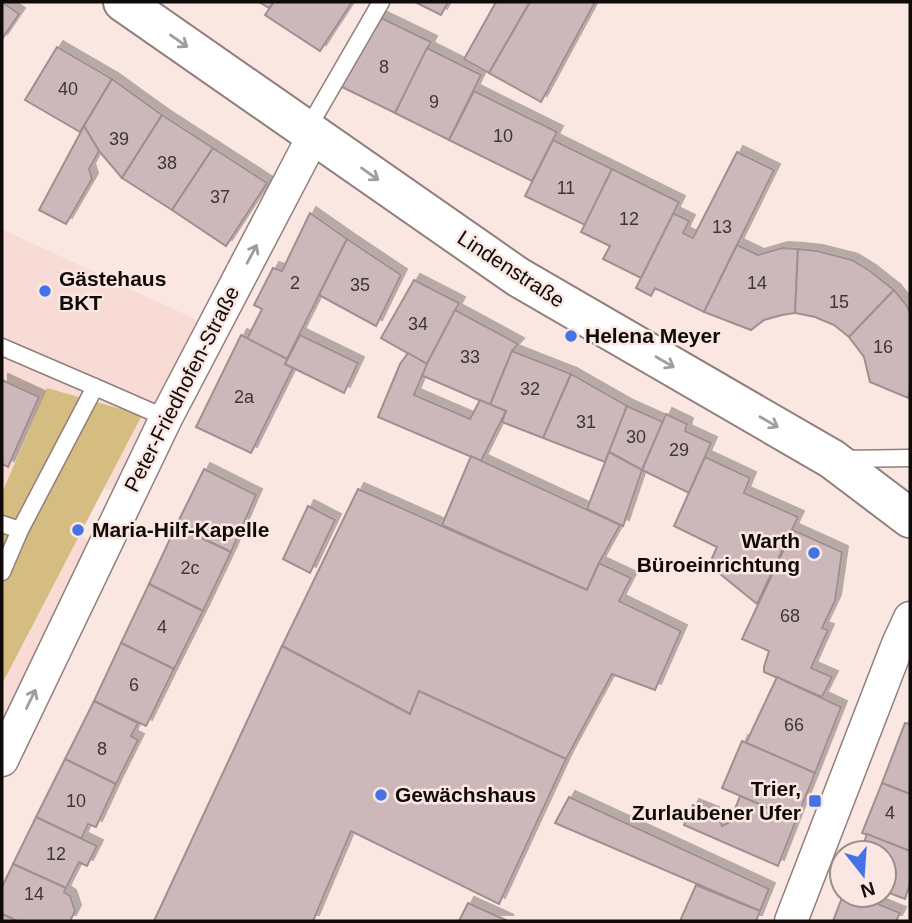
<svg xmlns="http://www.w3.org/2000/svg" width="912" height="923" viewBox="0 0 912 923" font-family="Helvetica,sans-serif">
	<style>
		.built { fill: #f7dbd4 }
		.green { fill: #d5bc80 }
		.building { fill: #ccb8ba; stroke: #a18e90; stroke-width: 2; filter: url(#shadow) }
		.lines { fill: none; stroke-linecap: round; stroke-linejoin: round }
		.lane-casing { stroke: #917f7b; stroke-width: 19 }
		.street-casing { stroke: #917f7b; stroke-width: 35 }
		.secondary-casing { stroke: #917f7b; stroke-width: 42 }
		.lane { stroke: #fff; stroke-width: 16 }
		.street { stroke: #fff; stroke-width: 32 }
		.secondary { stroke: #fff; stroke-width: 38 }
		.oneway { stroke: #9f9d9d }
		.poi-dot { fill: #4572e4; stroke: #fae7e2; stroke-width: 2.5 }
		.labels { text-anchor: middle; stroke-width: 5; stroke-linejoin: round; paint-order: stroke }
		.number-label { font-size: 18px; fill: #3f3635 }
		.street-label { font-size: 21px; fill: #100a09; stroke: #fae7e2 }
		.poi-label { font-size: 21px; font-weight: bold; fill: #100a09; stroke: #fae7e2; text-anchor: start }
	</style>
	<defs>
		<filter id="shadow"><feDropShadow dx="6" dy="-6" stdDeviation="0" flood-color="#0004"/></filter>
	</defs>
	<rect width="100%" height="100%" fill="#fae7e2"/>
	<polygon class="built" points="2,229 197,320 116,491 101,488 78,530 90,545 2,730"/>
	<polygon class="green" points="47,388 142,415 2,684 2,493"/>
	<g class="building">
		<polygon points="2,2 19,14 2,39"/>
		<polygon points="259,2 274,2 269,8"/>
		<polygon points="274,2 352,2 320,51 265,15"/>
		<polygon points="415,2 448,2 441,15"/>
		<polygon points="496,2 530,2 489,73 464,59"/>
		<polygon points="530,2 595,2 541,102 489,73"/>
		<polygon points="375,15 431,42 395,113 340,86"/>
		<polygon points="57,47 112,79 80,132 25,100"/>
		<polygon points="427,48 481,75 449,140 395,113"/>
		<polygon points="112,79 162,115 122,178 99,151 84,126"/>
		<polygon points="474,91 557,132 532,181 449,140"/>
		<polygon points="162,115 213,148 172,210 122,178"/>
		<polygon points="84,126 99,151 89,169 92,179 66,224 39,210"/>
		<polygon points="553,140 612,169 585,225 525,196"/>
		<polygon points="213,148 267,183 226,246 172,210"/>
		<polygon points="737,152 774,170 704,312 655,288 651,296 636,288 673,213 689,221 683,233 693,238"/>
		<polygon points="612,169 679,202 641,278 603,259 610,246 581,232"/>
		<polygon points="310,213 347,239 287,359 247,339 262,309 254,305 273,268 282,271"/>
		<polygon points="347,239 401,275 376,326 319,295"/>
		<polygon points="737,245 758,255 782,248 798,249 795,313 782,315 764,320 751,330 704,312"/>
		<polygon points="798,249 817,251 852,260 870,271 894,290 849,337 834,325 815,317 795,313"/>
		<polygon points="414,280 459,303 427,364 381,338"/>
		<polygon points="894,290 907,306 910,313 910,390 908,398 870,382 864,357 849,337"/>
		<polygon points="455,310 518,344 512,351 490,405 421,375"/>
		<polygon points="241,335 287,359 285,364 293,368 251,453 196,427"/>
		<polygon points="300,335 358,363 344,393 285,364"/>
		<polygon points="512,351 571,374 543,438 502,422 506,411 490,405"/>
		<polygon points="408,353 427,364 414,395 470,419 480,400 506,411 481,461 378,417 400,364"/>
		<polygon points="571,374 627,406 605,462 543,438"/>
		<polygon points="2,380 39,397 8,467 2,464"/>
		<polygon points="627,406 663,422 642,470 609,452"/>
		<polygon points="666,414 687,424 685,431 711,443 689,493 642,470"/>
		<polygon points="609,452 642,470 623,526 587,509"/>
		<polygon points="471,456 620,525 599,563 587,590 442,525"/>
		<polygon points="705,457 750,478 744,493 798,517 757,604 709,565 717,547 674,526"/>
		<polygon points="204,469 256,495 231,552 176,526"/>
		<polygon points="358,489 587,590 599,563 631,578 619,601 681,631 655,690 612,674 566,759 419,691 410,714 282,646"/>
		<polygon points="308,506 335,520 310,573 283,559"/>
		<polygon points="176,526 231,552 203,611 149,584"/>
		<polygon points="793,530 842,552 835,601 822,628 828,630 811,668 832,677 822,697 764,672 764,667 769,651 742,639"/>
		<polygon points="149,584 203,611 174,669 121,643"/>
		<polygon points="121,643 174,669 146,726 94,701"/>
		<polygon points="282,646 410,714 419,691 566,759 499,904 351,831 313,921 154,921"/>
		<polygon points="777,677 841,707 815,773 746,743"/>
		<polygon points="94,701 138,723 131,736 138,740 116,784 65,759"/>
		<polygon points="905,723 910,724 910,794 882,783"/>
		<polygon points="742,741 815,773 796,820 722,788"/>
		<polygon points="65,759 116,784 96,827 88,824 81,839 36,817"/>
		<polygon points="882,783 910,794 910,851 862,833"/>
		<polygon points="740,796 796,820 778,866 684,825 693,805 718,815 722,826 730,822"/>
		<polygon points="569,797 769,889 760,911 555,823"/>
		<polygon points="36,817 97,846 87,866 79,862 66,888 13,864"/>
		<polygon points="867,834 910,851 910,883 905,899 884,891 884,853 860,853"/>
		<polygon points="13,864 66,888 64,892 70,896 75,911 70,921 17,921 2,914 2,887"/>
		<polygon points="696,885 760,911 756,921 680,921"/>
		<polygon points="843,895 856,895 900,913 896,921 833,921"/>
		<polygon points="468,903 508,921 459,921"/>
		<polygon points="2,914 17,921 2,921"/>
	</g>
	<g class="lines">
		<defs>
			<g id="lane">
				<polyline points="307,130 381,2"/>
				<polyline points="2,347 95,387 20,530 2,524"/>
				<polyline points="95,387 166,418"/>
				<polyline points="842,459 910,458"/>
				<polyline points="2,572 20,530"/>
			</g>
			<g id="street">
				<polyline points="2,760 166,418 314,135"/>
				<polyline points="791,921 898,644 910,618"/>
			</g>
			<polyline id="secondary" points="123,2 518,277 832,459 910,518"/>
		</defs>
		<use href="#lane" class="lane-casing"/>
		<use href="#street" class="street-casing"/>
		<use href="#secondary" class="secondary-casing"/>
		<use href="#lane" class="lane"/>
		<use href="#street" class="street"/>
		<use href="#secondary" class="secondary"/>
	</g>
	<defs><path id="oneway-shaft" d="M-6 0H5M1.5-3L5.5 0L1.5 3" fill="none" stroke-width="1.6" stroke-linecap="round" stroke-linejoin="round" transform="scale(1.75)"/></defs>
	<g class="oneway">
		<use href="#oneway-shaft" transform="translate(179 41) rotate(35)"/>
		<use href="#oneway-shaft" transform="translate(370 174) rotate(35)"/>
		<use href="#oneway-shaft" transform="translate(252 254) rotate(-62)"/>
		<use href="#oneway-shaft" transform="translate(665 362) rotate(30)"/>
		<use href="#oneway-shaft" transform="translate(769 422) rotate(30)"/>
		<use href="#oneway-shaft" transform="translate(31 699) rotate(-64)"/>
	</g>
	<g class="poi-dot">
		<circle cx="45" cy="291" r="7"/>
		<circle cx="571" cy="336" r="7"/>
		<circle cx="78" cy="530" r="7"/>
		<circle cx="814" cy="553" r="7"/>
		<circle cx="381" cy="795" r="7"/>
		<rect x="808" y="794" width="14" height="14" rx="3.5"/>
	</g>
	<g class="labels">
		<g class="number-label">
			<text x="384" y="73">8</text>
			<text x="68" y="95">40</text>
			<text x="434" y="108">9</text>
			<text x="503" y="142">10</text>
			<text x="119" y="145">39</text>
			<text x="167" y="169">38</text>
			<text x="566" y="194">11</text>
			<text x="220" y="203">37</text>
			<text x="629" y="225">12</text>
			<text x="722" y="233">13</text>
			<text x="295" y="289">2</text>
			<text x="757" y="289">14</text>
			<text x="360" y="291">35</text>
			<text x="839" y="308">15</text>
			<text x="418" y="330">34</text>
			<text x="883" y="353">16</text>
			<text x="470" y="363">33</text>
			<text x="530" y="395">32</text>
			<text x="244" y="403">2a</text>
			<text x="586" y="428">31</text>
			<text x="636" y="443">30</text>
			<text x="679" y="456">29</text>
			<text x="190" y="574">2c</text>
			<text x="790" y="622">68</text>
			<text x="162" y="633">4</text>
			<text x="134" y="691">6</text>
			<text x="794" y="731">66</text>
			<text x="102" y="755">8</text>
			<text x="76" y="807">10</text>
			<text x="890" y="819">4</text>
			<text x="56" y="860">12</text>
			<text x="34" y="900">14</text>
		</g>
		<g class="street-label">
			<text transform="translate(511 269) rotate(33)" y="7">Lindenstraße</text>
			<text transform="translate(182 389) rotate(-63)" y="7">Peter-Friedhofen-Straße</text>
		</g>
		<g class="poi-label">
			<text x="59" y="286">Gästehaus<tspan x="59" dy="24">BKT</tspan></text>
			<text x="585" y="343">Helena Meyer</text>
			<text x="92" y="537">Maria-Hilf-Kapelle</text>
			<text x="800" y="548" text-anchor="end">Warth<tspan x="800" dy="24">Büroeinrichtung</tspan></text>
			<text x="801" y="796" text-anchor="end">Trier,<tspan x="801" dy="24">Zurlaubener Ufer</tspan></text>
			<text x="395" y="802">Gewächshaus</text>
		</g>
	</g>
	<rect width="912" height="923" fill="none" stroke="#100a09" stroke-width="7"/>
	<g transform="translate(863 874) rotate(163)"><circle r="33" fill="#fae7e2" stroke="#9c8f8b" stroke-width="2"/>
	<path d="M0-5L12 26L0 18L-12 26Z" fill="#4572e4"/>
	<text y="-10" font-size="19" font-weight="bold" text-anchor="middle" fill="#100a09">N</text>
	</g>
</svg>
